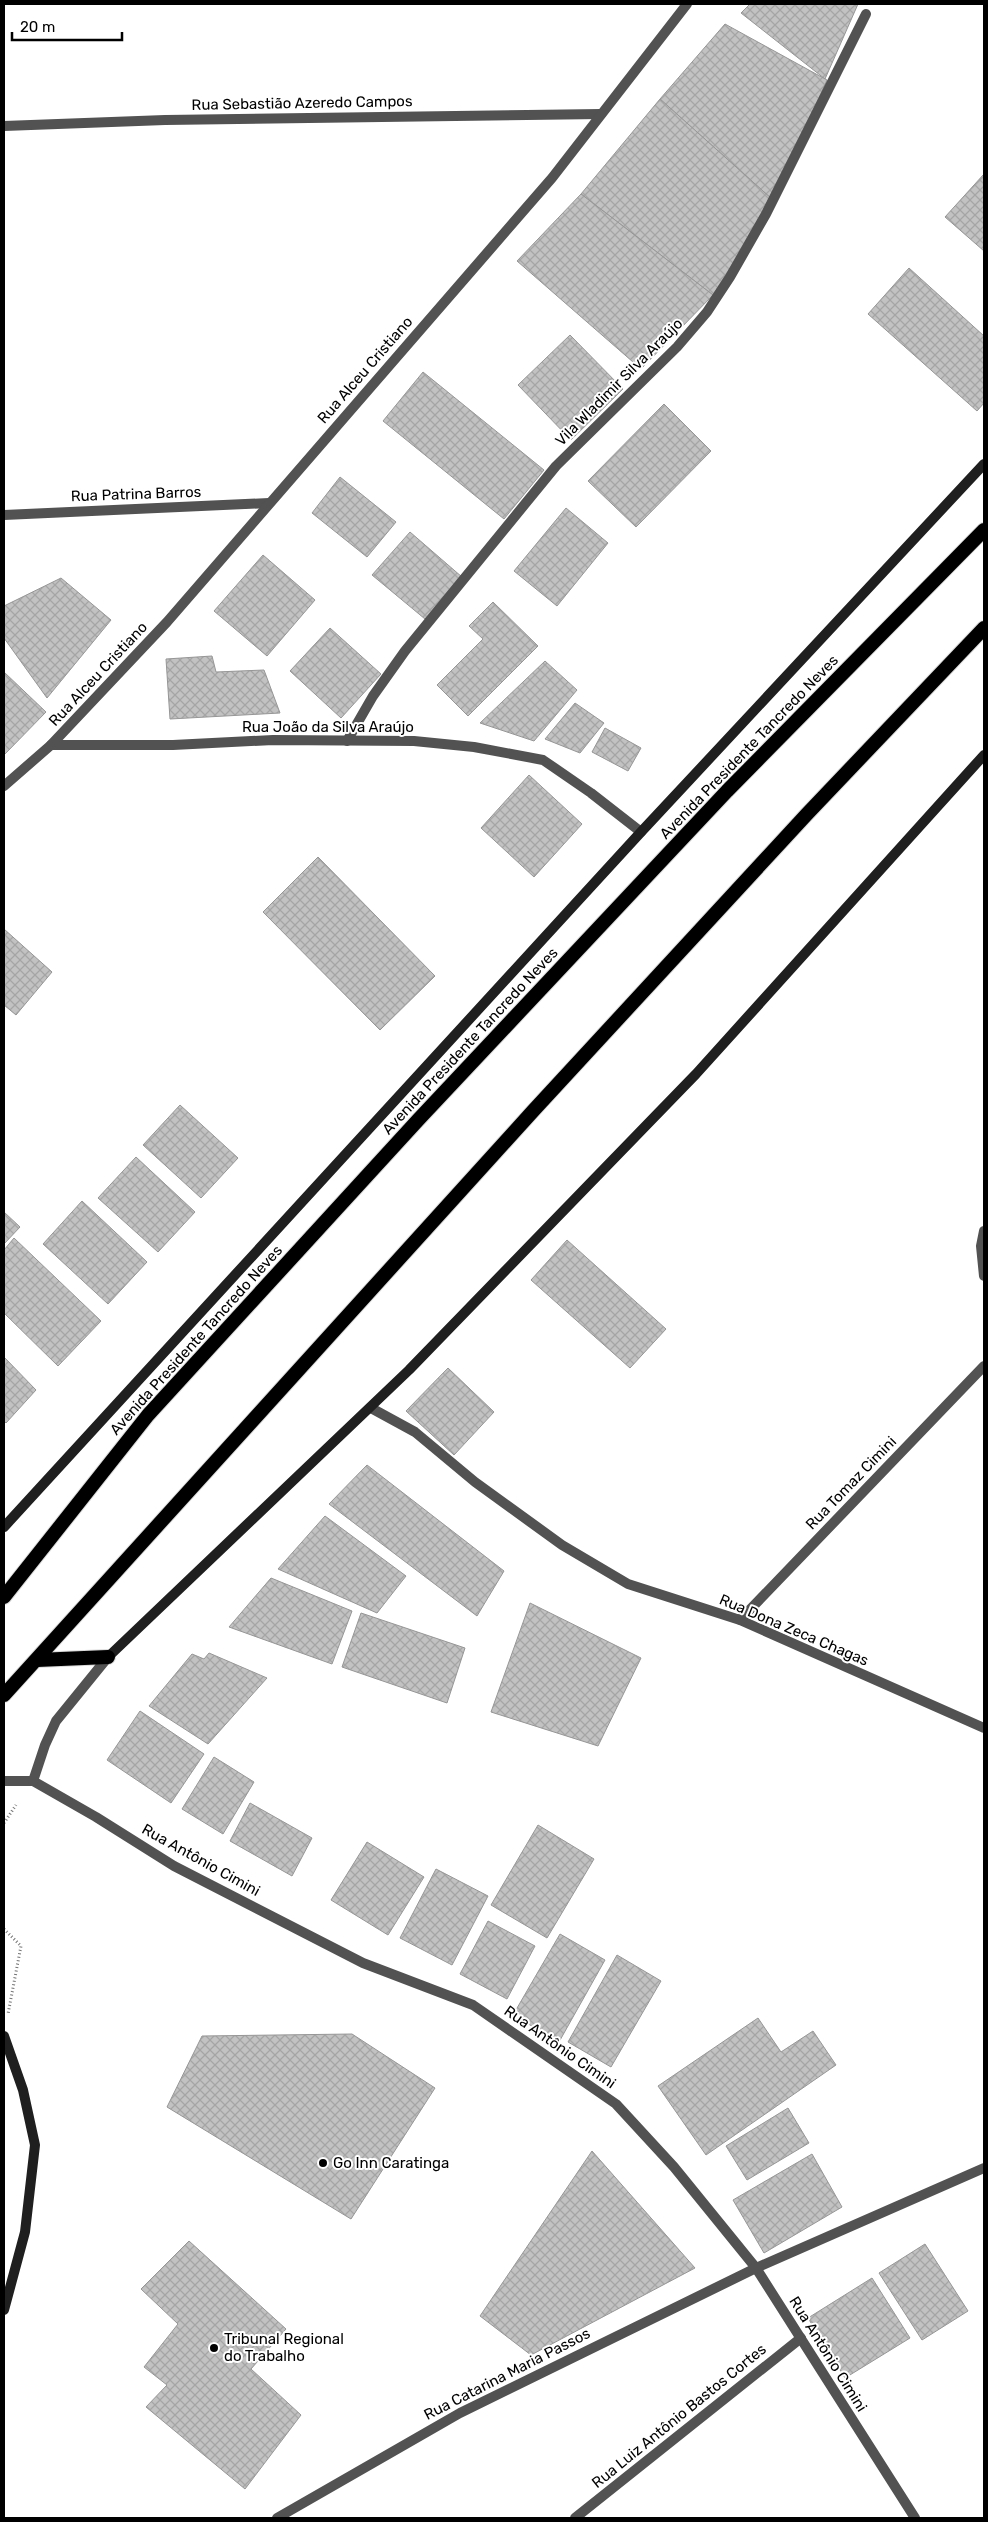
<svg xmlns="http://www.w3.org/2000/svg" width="988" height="2522" viewBox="0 0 988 2522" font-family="Rubik,sans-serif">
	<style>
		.building { fill: url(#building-cross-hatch); stroke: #969696 }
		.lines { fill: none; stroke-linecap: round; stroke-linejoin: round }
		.trunk-casing { stroke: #dbdbdb; stroke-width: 16 }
		.path { stroke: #747474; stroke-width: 3; stroke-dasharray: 1 2.5; stroke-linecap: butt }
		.minor { stroke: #525252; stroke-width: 10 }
		.secondary { stroke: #1f1f1f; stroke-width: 10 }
		.trunk { stroke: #000; stroke-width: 14 }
		.poi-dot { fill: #000; stroke: #fff; stroke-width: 2 }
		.labels { text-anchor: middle; stroke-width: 4; stroke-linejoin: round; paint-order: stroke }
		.street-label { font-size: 15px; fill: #000; stroke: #fff }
		.poi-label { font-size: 15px; fill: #000; stroke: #fff; text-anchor: start }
	</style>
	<defs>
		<pattern id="building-cross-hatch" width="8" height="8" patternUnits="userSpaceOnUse" patternTransform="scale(1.25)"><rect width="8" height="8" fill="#c2c2c2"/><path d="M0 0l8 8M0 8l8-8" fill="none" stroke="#a5a5a5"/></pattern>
	</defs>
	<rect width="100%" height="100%" fill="#fff"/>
	<g class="building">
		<polygon points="750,4 858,4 825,79 741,13"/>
		<polygon points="725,24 827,80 773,200 660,99"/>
		<polygon points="660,99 773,200 713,295 581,194"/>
		<polygon points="984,174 984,251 945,217"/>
		<polygon points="581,194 713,295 641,369 517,261"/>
		<polygon points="909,268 984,336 984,403 977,411 868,314"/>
		<polygon points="570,335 623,389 571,440 518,385"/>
		<polygon points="423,372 544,470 504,519 383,421"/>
		<polygon points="664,404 711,451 636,527 588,481"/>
		<polygon points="340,477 396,522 367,557 312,513"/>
		<polygon points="566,508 608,543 557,606 514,571"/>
		<polygon points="410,532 462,577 425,619 372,575"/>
		<polygon points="263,555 315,600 267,656 214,611"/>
		<polygon points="61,578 111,620 47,698 4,638 4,606"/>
		<polygon points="493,602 538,646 468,716 437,685 483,639 469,626"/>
		<polygon points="330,628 381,674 341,718 290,671"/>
		<polygon points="212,656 216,672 264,670 280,713 170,719 166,659"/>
		<polygon points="545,661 577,690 534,741 480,723"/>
		<polygon points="4,672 46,712 4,755"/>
		<polygon points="575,703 604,723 580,753 545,739"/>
		<polygon points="605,728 641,748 628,771 592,752"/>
		<polygon points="529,775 582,824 534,877 481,828"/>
		<polygon points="318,857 435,976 380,1030 263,912"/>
		<polygon points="4,929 52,972 16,1015 4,1005"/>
		<polygon points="180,1105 238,1158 201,1198 143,1145"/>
		<polygon points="136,1157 195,1212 158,1252 98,1198"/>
		<polygon points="82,1201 147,1262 108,1304 43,1244"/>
		<polygon points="4,1212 20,1227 4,1244"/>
		<polygon points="14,1238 101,1321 58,1366 4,1313 4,1250"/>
		<polygon points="567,1240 666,1329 630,1368 531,1280"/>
		<polygon points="4,1357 36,1390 6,1423 4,1421"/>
		<polygon points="448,1368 494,1412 454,1455 406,1411"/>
		<polygon points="367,1465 504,1571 477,1616 329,1504"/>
		<polygon points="325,1516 406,1576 377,1613 278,1569"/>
		<polygon points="271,1578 352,1611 332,1664 229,1627"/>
		<polygon points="530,1603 641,1658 598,1746 491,1712"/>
		<polygon points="361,1613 465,1648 447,1703 342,1667"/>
		<polygon points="209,1653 267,1678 208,1744 149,1706 192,1654 204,1659"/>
		<polygon points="140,1711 204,1754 171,1803 107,1760"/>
		<polygon points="214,1757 254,1782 223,1834 182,1809"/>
		<polygon points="250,1803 312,1838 292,1876 230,1841"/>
		<polygon points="538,1825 594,1859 547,1938 491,1905"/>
		<polygon points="367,1842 424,1877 388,1935 331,1900"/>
		<polygon points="436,1869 488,1896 452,1965 400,1938"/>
		<polygon points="488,1921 535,1946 507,1999 460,1974"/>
		<polygon points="560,1934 605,1960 559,2042 513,2015"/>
		<polygon points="617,1955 661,1981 611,2067 568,2042"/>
		<polygon points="758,2018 781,2052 813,2031 836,2065 706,2155 658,2086"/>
		<polygon points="352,2034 435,2088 351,2219 167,2107 202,2036"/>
		<polygon points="788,2108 809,2143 747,2180 726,2146"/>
		<polygon points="592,2151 695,2268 531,2355 480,2316"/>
		<polygon points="812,2154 842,2207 764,2253 733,2200"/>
		<polygon points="189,2241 286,2329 251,2369 301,2415 245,2489 146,2407 167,2385 144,2367 178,2324 141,2289"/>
		<polygon points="925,2244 968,2311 922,2340 879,2273"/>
		<polygon points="872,2278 910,2338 845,2378 808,2318"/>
	</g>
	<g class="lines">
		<defs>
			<g id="trunk">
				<polyline points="4,1597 148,1415 418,1120 727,791 984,530"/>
				<polyline points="37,1660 108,1657"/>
				<polyline points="4,1695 533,1111 807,814 984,628"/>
			</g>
		</defs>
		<use href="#trunk" class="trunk-casing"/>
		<g class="path">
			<polyline points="4,1823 16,1805"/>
			<polyline points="4,1929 21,1946 8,2014"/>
		</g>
		<g class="minor">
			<polyline points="4,126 165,120 601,114"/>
			<polyline points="4,515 269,503"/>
			<polyline points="347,741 373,696 405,651 556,466 677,347 707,312 730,277 766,214 866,14"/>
			<polyline points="51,745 167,622 552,178 687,4"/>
			<polyline points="4,786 51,745 173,745 273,740 414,741 474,747 543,760 591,793 641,832"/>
			<polyline points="984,1231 981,1246 984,1276"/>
			<polyline points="371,1408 415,1432 475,1482 562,1545 628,1584 740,1620 984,1728"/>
			<polyline points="740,1620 984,1366"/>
			<polyline points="4,1781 33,1781 96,1817 174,1866 363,1963 473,2005 616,2104 674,2167 756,2268 915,2518"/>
			<polyline points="33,1781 45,1745 56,1721 108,1657"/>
			<polyline points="277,2518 460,2413 756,2268 984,2168"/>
			<polyline points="575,2518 801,2338"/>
		</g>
		<g class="secondary">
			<polyline points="4,1527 641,832 984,464"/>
			<polyline points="108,1657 409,1370 696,1074 984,755"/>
			<polyline points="4,2036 23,2090 35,2145 25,2232 4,2310"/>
		</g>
		<use href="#trunk" class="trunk"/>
	</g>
	<g class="poi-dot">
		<circle cx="323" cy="2163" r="5"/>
		<circle cx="214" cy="2348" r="5"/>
	</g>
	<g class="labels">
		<g class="street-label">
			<text transform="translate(302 103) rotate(-1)" y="5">Rua Sebastião Azeredo Campos</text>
			<text transform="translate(365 370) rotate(-49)" y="5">Rua Alceu Cristiano</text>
			<text transform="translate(619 382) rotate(-45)" y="5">Vila Wladimir Silva Araújo</text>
			<text transform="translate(136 494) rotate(-2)" y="5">Rua Patrina Barros</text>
			<text transform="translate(98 674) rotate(-47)" y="5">Rua Alceu Cristiano</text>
			<text x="328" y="732">Rua João da Silva Araújo</text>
			<text transform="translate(749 747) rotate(-46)" y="5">Avenida Presidente Tancredo Neves</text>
			<text transform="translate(470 1041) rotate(-47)" y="5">Avenida Presidente Tancredo Neves</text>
			<text transform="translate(196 1340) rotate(-48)" y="5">Avenida Presidente Tancredo Neves</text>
			<text transform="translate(851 1483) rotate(-46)" y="5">Rua Tomaz Cimini</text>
			<text transform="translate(794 1630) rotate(23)" y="5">Rua Dona Zeca Chagas</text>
			<text transform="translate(201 1860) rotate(29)" y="5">Rua Antônio Cimini</text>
			<text transform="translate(560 2047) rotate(35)" y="5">Rua Antônio Cimini</text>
			<text transform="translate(828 2354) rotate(58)" y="5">Rua Antônio Cimini</text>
			<text transform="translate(507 2374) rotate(-27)" y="5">Rua Catarina Maria Passos</text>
			<text transform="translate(679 2416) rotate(-39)" y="5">Rua Luiz Antônio Bastos Cortes</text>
		</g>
		<g class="poi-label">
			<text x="333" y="2168">Go Inn Caratinga</text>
			<text x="224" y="2344">Tribunal Regional<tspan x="224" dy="17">do Trabalho</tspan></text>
		</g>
	</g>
	<rect width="988" height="2522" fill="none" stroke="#000000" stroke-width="10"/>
	<path d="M12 32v8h110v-8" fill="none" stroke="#000000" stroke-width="2.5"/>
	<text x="20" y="32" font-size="15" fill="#000000" stroke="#ffffff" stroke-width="4" paint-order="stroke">20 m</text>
</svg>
